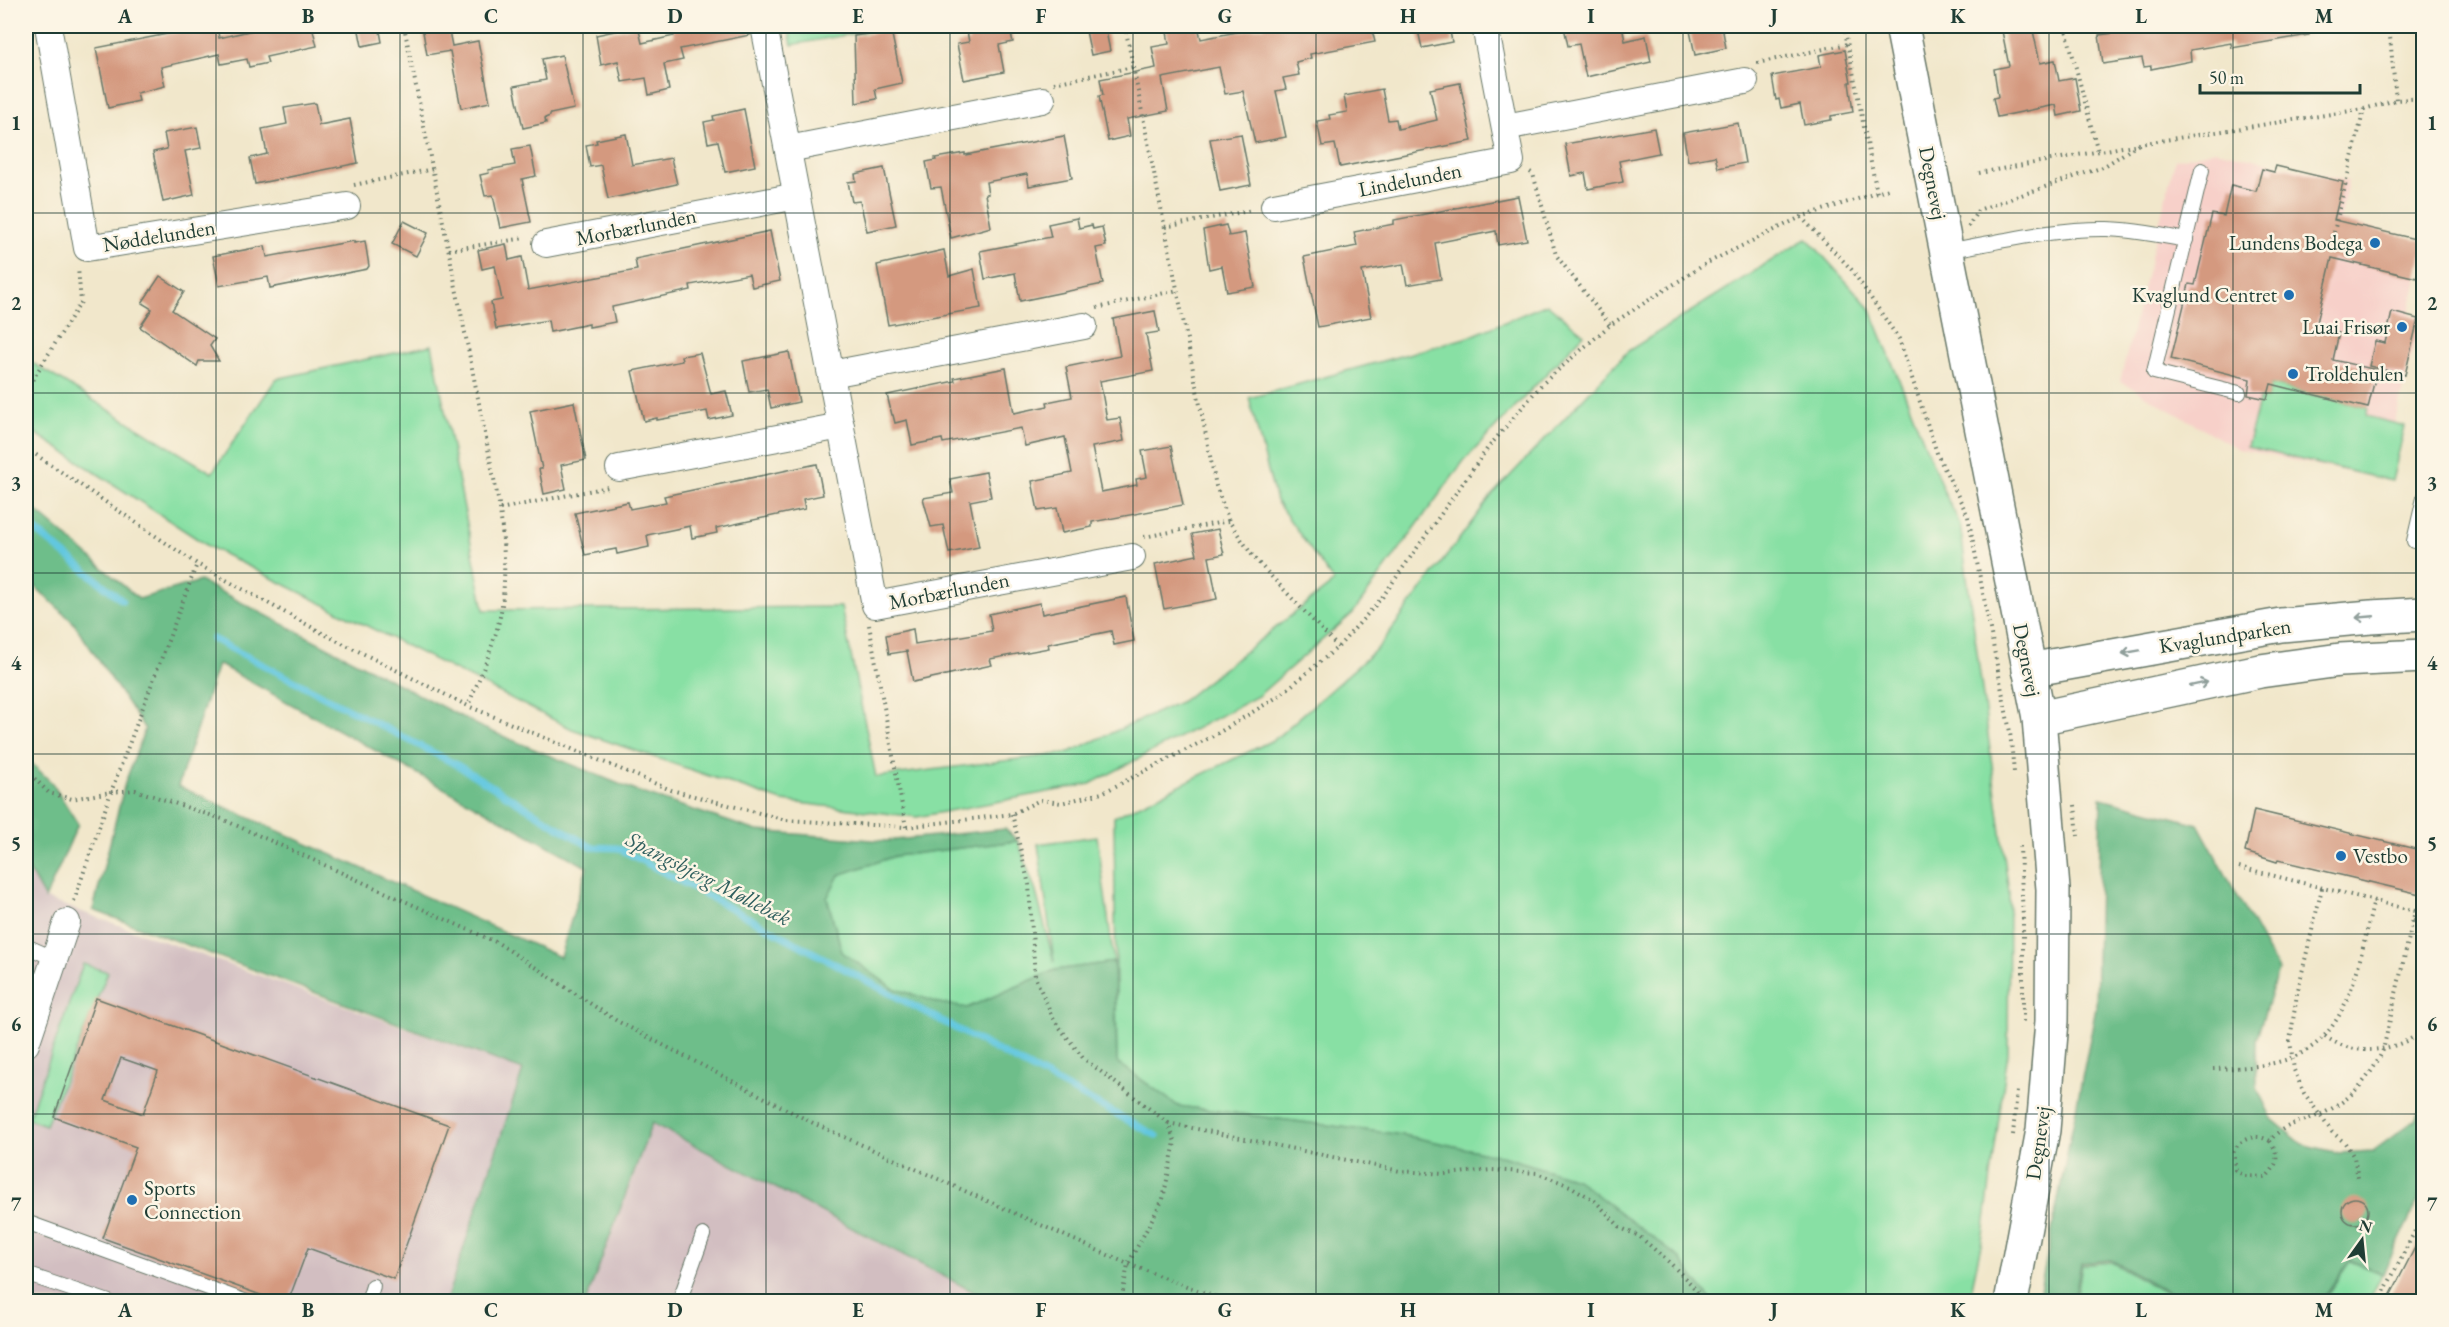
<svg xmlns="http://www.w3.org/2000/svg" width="2449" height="1327" viewBox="0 0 2449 1327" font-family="'EB Garamond',serif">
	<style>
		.built { fill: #f7d0c9 }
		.industrial { fill: #d2bec1 }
		.green { fill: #88e0a4; stroke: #548e6c; stroke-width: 1.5 }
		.forest { fill: #6ebe8a; stroke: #467e5f; stroke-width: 1.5; fill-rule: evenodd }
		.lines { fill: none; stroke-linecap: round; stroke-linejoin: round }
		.stream { stroke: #62c7e0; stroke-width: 7 }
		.building { fill: #d4997f; fill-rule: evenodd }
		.lane-casing { stroke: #687869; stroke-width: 16 }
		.street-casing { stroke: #687869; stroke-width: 28 }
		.secondary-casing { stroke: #687869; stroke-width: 36 }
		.path { stroke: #687869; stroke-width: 4; stroke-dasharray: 1.5 4.5; stroke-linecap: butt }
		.lane { stroke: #fff; stroke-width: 14 }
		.street { stroke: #fff; stroke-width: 26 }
		.secondary { stroke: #fff; stroke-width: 33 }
		.oneway { stroke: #8f9e9a }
		.grid { fill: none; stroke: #1f3d34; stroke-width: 1.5; stroke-opacity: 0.55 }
		.poi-dot { fill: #1f6fb2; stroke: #fcf5e5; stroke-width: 2 }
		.labels { text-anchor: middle; stroke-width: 5; stroke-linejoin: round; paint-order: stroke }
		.street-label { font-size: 21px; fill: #1f3d34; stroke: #fcf5e5 }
		.poi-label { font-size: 21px; fill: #1f3d34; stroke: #fcf5e5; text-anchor: end }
		.water-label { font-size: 22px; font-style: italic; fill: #30605f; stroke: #fcf5e5 }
		.neatline { fill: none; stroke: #1f3d34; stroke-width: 2 }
		.grid-label { font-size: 20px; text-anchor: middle; font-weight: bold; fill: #1f3d34 }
	</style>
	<rect width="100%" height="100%" fill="#fcf5e5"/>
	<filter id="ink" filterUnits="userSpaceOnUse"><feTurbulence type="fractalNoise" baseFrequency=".0167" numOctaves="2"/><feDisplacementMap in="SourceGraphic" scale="12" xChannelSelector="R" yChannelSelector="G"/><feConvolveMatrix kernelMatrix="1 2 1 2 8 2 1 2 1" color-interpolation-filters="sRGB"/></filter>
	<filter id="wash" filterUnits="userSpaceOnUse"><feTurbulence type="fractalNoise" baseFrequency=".008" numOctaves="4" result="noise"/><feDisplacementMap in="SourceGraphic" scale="24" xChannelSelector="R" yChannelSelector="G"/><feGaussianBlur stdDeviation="1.35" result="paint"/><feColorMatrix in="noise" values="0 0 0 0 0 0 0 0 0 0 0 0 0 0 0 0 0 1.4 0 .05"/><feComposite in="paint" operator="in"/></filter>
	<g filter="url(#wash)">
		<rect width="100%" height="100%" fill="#f1e7cb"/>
		<polygon class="built" points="2216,150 2348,181 2340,220 2423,241 2423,251 2409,315 2420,318 2381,479 2238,449 2120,381 2175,160"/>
		<g class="industrial">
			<polygon points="26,865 46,899 523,1070 446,1301 26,1301"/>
			<polygon points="652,1123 991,1301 586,1302"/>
		</g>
		<g class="green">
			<polygon points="788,26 893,26 792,45"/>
			<polygon points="1807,238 1870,308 1945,494 1960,524 2009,893 2008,1052 1983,1235 1969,1301 1712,1301 1678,1257 1575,1179 1505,1157 1403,1135 1178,1106 1117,1062 1114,817 1275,739 1378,648 1492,495 1628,351"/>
			<polygon points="1547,304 1584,334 1463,462 1353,613 1258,696 1090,784 917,817 782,801 572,729 208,546 26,427 26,359 212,473 276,379 432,345 484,610 841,607 876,777 1067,753 1182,701 1334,582 1276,501 1249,398 1469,337"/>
			<polygon points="2271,384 2368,408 2366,416 2405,426 2392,481 2247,447 2260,398 2267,399"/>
			<polygon points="1097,836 1114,962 1055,970 967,1008 939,1003 893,988 842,952 827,898 839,875 895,856 1018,841 1036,892 1054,962 1038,844"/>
			<polygon points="83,964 108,972 46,1125 28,1119"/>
			<polygon points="2350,1261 2382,1274 2369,1301 2323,1301"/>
			<polygon points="2111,1262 2181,1301 2076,1301 2082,1265"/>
		</g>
		<g class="forest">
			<path d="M26,502l113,97 61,-18 283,147 153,63 121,40 128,10 120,-12 13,12 -123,15 -56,19 -12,23 15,54 51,36 46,15 28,5 88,-38 59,-8 3,100 61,44 225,29 102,22 71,22 102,78 34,44h-721l-339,-178 -66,178h-140l77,-231 -430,-160 32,-127 20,-54 -72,-107 -47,-44zM218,664l369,203 -27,90 -382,-171z"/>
			<polygon points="26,758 52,783 78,824 45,899 26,865"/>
			<polygon points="2101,798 2198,824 2278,970 2256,1040 2257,1088 2272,1119 2302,1144 2339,1153 2373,1151 2415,1120 2423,1102 2423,1190 2383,1274 2350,1260 2321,1301 2184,1301 2111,1260 2081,1263 2074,1301 2038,1301 2096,1008"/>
		</g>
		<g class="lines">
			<g class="stream">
				<polyline points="26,523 122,600"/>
				<polyline points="213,639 457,765 591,847 618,848 1157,1136"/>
			</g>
		</g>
		<g id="blocks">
			<g class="building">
				<polygon points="208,26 217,26 219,38 271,26 312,26 317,46 266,57 268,63 249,67 247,59 221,64 219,54 161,67 165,86 137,93 139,101 108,108 96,48"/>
				<polygon points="358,26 379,26 382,42 362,46"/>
				<polygon points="422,26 448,26 452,46 478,41 490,102 461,108 450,51 427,55"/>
				<polygon points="638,26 642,43 674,36 672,26 749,26 750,35 680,49 683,60 664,64 669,90 649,95 646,78 622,82 618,61 601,65 596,35"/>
				<polygon points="966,26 1009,26 1013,42 999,45 1004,72 964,80 957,44 969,42"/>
				<polygon points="1085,26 1105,26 1110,51 1091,55"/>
				<polygon points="1166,26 1198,26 1201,39 1268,26 1371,26 1375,42 1310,54 1311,58 1296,62 1299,75 1283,78 1286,89 1276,91 1286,137 1255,143 1243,91 1225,94 1219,67 1162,78 1168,111 1127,119 1130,136 1108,141 1099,96 1103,95 1100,79 1156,68 1152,47 1169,44"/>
				<polygon points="1417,26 1449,26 1452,42 1422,48"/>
				<polygon points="1573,26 1622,26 1625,41 1646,36 1651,62 1586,77 1579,44 1568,46 1564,27"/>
				<polygon points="1689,26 1722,26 1726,48 1695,55"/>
				<polygon points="2001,26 2032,26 2040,63 2055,60 2059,81 2075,78 2081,111 2058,116 2056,105 1997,117 1993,98 1998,97 1994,69 2009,66"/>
				<polygon points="2136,26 2308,26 2309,35 2232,48 2231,43 2190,50 2191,61 2151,69 2151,66 2144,67 2142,58 2103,64 2099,35 2136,30"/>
				<polygon points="891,30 902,83 875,89 877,99 856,103 854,36"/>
				<polygon points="1845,50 1851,82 1849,82 1853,112 1831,116 1831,120 1804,125 1800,104 1781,108 1779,99 1776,100 1772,76 1821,67 1819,55"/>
				<polygon points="562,55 574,109 550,114 550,116 545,118 546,123 523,128 514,86 546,80 542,59"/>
				<polygon points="1460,83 1472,141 1340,167 1335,144 1322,146 1317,121 1330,119 1329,115 1347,112 1344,96 1382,89 1388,120 1396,119 1398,129 1437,120 1430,89"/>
				<polygon points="315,103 319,125 350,119 358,163 255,184 250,158 267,154 262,129 287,124 284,108"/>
				<polygon points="744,109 755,166 725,172 718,141 708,143 704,122 714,120 713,116"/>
				<polygon points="1738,123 1745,163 1718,168 1715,156 1688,161 1683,133"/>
				<polygon points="197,127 201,148 185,151 194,195 163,202 153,152 167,149 164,133"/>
				<polygon points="1654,128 1659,153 1619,161 1623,182 1588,189 1585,173 1571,176 1565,144"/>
				<polygon points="626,134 632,165 671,158 677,184 608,199 601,165 590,167 586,145 597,143 596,140"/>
				<polygon points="1241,134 1251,185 1220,191 1210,139"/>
				<polygon points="1064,136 1072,178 1029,186 1027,174 986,182 988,194 985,194 991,227 951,238 941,187 931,188 926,162 936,160 935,158 965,153 965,155"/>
				<polygon points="530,146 536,176 522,179 531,222 500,228 493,195 485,196 480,175 489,173 488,170 515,165 512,149"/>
				<polygon points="2276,166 2343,182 2334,220 2424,241 2417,278 2332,258 2316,327 2339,333 2333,360 2377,370 2368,408 2271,384 2267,399 2248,395 2250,379 2171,359 2189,284 2195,285 2212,214 2224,216 2231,185 2256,191 2262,169 2274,172"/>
				<polygon points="884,168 896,225 867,231 860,201 852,202 848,182 856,181 855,174"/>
				<polygon points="1518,196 1527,240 1498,245 1496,231 1435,243 1441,279 1407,285 1403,264 1362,271 1371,317 1318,327 1304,257 1357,246 1354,232 1394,224 1394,220"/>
				<polygon points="1077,218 1079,228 1092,225 1093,229 1102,227 1106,246 1096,248 1103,284 1020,301 1015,273 985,279 980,251 1051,237 1048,224"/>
				<polygon points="404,221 428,233 416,256 392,244"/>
				<polygon points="1226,225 1229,236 1245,233 1255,287 1227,292 1222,266 1209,269 1203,230"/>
				<polygon points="770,231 780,281 752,287 749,274 690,285 691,290 612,307 615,322 589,327 589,324 550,332 548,320 496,329 491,302 502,300 495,266 482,269 478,250 506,244 509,260 522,257 528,290 637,270 635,259"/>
				<polygon points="354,241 354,243 365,241 369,266 367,269 270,288 268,277 219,286 213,256 265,246 267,257"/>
				<polygon points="944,250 949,276 974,269 981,308 888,325 877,265"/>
				<polygon points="160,276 184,292 172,310 215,339 210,346 219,361 199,361 197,366 140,327 152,309 142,303"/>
				<polygon points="1155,311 1159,332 1146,334 1153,371 1100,381 1107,420 1120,418 1124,441 1092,447 1101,492 1137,485 1136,479 1147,477 1142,451 1171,446 1183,505 1092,522 1092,527 1062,533 1057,508 1038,511 1032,481 1072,473 1065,437 1025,446 1021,428 943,443 942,439 912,445 907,420 895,423 893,415 892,415 887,395 955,381 954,378 1006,368 1014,413 1048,406 1047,402 1072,397 1066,367 1120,356 1113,319"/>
				<polygon points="2392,312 2418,319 2405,375 2369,366 2375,341 2385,343"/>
				<polygon points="789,352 799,402 771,408 767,389 749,392 743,361"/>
				<polygon points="700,353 711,394 726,391 732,415 709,420 707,411 657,420 657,418 644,421 632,371 682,361 681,356"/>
				<polygon points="574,402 586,460 561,465 566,489 544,494 539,469 542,469 530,411"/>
				<polygon points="817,464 823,495 803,499 805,509 716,528 717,533 692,538 690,526 647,535 649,547 617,554 616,549 585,555 575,513 628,502 630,509 666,502 664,496"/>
				<polygon points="986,472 991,497 970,501 979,547 949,553 943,525 931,527 923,498 953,493 950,479"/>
				<polygon points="1218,529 1224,554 1209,557 1217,599 1164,609 1155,564 1197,555 1192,534"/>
				<polygon points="1126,597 1134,641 1114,645 1111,631 1048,644 1049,648 990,659 992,665 913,682 907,651 889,654 886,635 913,629 915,644 992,631 989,614 1040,603 1042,614"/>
				<polygon points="2254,810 2424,851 2424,895 2278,860 2277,862 2245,852"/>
				<path d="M96,998l353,127 -55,154 -86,-31 -20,54h-8l-177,-64 33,-91 -82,-30zM121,1058l37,13 -15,43 -38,-14z"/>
				<circle cx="2355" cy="1211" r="13"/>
				<polygon points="2424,1230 2424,1302 2387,1302"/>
			</g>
		</g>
	</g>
	<g filter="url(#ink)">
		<use href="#blocks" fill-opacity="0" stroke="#687869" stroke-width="1.5"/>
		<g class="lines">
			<defs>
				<g id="lane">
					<polyline points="2202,170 2154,372 2239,393"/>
					<path d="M1946,251c53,-9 108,-23 161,-22 27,1 53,6 79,11"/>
					<polyline points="2424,498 2414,541 2424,543"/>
					<polyline points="26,946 55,959"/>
					<polyline points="26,1222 247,1302"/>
					<polyline points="26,1274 109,1302"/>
					<polyline points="368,1302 373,1286"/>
					<polyline points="679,1302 703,1235"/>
				</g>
				<g id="street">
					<polyline points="48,26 87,248 347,206"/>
					<polyline points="764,26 875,605 1132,557"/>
					<polyline points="1505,127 1745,81"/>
					<polyline points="788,149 1042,100"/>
					<polyline points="1274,206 1511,161 1485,26"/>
					<polyline points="546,244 797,196"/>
					<polyline points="831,374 1084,326"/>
					<polyline points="619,468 841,426"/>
					<polyline points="26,1044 67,922"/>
				</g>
				<g id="secondary">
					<polyline points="1902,26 2039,718 2053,889 2052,1021 2043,1130 2011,1302"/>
					<polyline points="2029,670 2281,625 2371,617 2424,614"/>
					<polyline points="2039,718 2260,671 2340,660 2424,656"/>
				</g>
			</defs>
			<use href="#lane" class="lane-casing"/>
			<use href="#street" class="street-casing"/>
			<use href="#secondary" class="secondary-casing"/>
			<g class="path">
				<path d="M404,26l96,483c3,29 6,58 3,87 -3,38 -21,75 -35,110"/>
				<polyline points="1125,26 1216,486 1229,521 1254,558 1338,647"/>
				<polyline points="1844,26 1877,193"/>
				<polyline points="2065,26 2098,152"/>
				<polyline points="2389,26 2396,100"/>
				<polyline points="1757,63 1848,44"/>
				<polyline points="1054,83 1133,67"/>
				<polyline points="1530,172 1533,174 1556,255 1610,325"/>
				<polyline points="1979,173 2139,144 2364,109 2396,100 2424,98"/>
				<polyline points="354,185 433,169"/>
				<polyline points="1801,217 1851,269 1899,339 1938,456 1968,516 2010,732 2014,772"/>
				<polyline points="1165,227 1253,210"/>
				<polyline points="1968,227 1978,210 2103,167 2139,144"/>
				<polyline points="2331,244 2364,109"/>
				<polyline points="449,250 525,238"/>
				<polyline points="1097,308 1178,290"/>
				<polyline points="26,390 81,302 78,268"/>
				<polyline points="26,448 197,564 324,634 468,706 671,790 786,820 906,827 1012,814 1040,800 1061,803 1102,793 1215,735 1279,696 1338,647 1381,599 1487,449 1542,384 1610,325 1707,263 1801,217 1889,189"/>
				<polyline points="500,509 608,487"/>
				<polyline points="1144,537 1229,521"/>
				<polyline points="869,625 906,827"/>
				<polyline points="26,770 49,793 72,799 111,792 135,790 222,819 498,943 617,1021 813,1123 1128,1264 1229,1302"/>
				<polyline points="2075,805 2078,836"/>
				<polyline points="1012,814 1029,885 1035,977 1054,1020 1083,1058 1168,1123 1175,1142 1163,1199 1128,1264 1121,1302"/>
				<polyline points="2020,846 2023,919 2023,1024"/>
				<path d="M2239,867l176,44 -32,139c-13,29 -35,53 -64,65 -18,8 -37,9 -49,26 10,15 8,24 -4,36l-22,-1 -8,-6 -2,-18 4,-8c11,-7 19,-10 32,-3"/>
				<polyline points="2322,888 2297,994 2290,1041 2294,1070 2304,1093 2332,1132 2345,1143 2354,1157 2358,1178"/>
				<polyline points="74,901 111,792 197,564"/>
				<polyline points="2413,920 2424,923"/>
				<path d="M2325,1036c31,23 69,15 99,-5"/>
				<path d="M2213,1069c26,-1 54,-2 78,-11 62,-23 68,-102 83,-157"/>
				<polyline points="1168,1123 1400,1171 1444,1174 1492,1170 1537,1173 1570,1186 1594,1200 1621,1228 1639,1236 1670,1263 1692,1285 1704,1302"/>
				<polyline points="2013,1135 2017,1091"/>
				<polyline points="2379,1302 2424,1213"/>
			</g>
			<use href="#lane" class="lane"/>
			<use href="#street" class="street"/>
			<use href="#secondary" class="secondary"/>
		</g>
		<defs><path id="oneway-shaft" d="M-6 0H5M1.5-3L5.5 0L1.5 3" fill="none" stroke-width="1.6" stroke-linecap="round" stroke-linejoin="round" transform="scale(1.5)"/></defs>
		<g class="oneway">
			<use href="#oneway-shaft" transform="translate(2365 617) rotate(175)"/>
			<use href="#oneway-shaft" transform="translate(2131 652) rotate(170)"/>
			<use href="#oneway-shaft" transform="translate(2199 684) rotate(-12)"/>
		</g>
	</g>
	<path class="grid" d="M216,26v1276M400,26v1276M583,26v1276M766,26v1276M950,26v1276M1133,26v1276M1316,26v1276M1499,26v1276M1683,26v1276M1866,26v1276M2049,26v1276M2233,26v1276M26,213h2398M26,393h2398M26,573h2398M26,754h2398M26,934h2398M26,1114h2398"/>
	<g class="poi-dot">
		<circle cx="2375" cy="243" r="6"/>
		<circle cx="2289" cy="295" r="6"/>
		<circle cx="2402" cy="327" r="6"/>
		<circle cx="2293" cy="374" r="6"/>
		<circle cx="2341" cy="856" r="6"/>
		<circle cx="132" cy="1200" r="6"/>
	</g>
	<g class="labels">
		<g class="street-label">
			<text transform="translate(1410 180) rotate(-11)" y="7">Lindelunden</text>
			<text transform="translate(1933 183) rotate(79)" y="7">Degnevej</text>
			<text transform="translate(636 227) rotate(-11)" y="7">Morbærlunden</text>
			<text transform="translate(159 236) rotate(-9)" y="7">Nøddelunden</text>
			<text transform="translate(949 591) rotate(-11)" y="7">Morbærlunden</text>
			<text transform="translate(2225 636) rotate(-9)" y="7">Kvaglundparken</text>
			<text transform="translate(2027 660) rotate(79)" y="7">Degnevej</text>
			<text transform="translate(2038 1143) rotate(-82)" y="7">Degnevej</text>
		</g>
		<g class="poi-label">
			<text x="2363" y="250">Lundens Bodega</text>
			<text x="2277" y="302">Kvaglund Centret</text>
			<text x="2390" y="334">Luai Frisør</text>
			<text x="2305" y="381" text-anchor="start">Troldehulen</text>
			<text x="2353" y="863" text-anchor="start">Vestbo</text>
			<text x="144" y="1195" text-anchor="start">Sports<tspan x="144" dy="24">Connection</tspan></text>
		</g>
		<g class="water-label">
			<text transform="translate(709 878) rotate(27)" y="8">Spangsbjerg Møllebæk</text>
		</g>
	</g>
	<rect width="2449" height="1327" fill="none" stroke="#fcf5e5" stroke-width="66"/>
	<g transform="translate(2362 1240) rotate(15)" stroke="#fcf5e5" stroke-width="4.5" paint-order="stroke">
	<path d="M0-4.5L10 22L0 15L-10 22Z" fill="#1f3d34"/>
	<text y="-9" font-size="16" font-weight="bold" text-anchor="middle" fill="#1f3d34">N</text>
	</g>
	<path d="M2200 84v9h160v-9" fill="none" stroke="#1f3d34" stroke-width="3"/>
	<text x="2209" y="84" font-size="18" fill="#1f3d34" stroke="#fcf5e5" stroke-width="4.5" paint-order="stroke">50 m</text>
	<rect x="33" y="33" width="2383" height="1261" class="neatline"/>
	<g class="grid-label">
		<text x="125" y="23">A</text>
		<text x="308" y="23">B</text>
		<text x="491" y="23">C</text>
		<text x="675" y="23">D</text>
		<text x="858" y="23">E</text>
		<text x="1041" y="23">F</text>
		<text x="1225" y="23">G</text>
		<text x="1408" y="23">H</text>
		<text x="1591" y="23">I</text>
		<text x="1774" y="23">J</text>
		<text x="1958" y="23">K</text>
		<text x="2141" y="23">L</text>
		<text x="2324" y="23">M</text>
		<text x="16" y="130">1</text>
		<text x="2432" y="130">1</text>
		<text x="16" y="310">2</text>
		<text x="2432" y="310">2</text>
		<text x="16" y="490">3</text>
		<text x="2432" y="490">3</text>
		<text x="16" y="670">4</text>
		<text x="2432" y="670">4</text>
		<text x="16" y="850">5</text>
		<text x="2432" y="850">5</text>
		<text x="16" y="1031">6</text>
		<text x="2432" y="1031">6</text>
		<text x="16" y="1211">7</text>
		<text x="2432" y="1211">7</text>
		<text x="125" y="1317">A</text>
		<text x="308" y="1317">B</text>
		<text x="491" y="1317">C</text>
		<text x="675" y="1317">D</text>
		<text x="858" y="1317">E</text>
		<text x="1041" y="1317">F</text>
		<text x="1225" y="1317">G</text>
		<text x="1408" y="1317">H</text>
		<text x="1591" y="1317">I</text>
		<text x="1774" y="1317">J</text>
		<text x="1958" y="1317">K</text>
		<text x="2141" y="1317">L</text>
		<text x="2324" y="1317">M</text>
	</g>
</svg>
